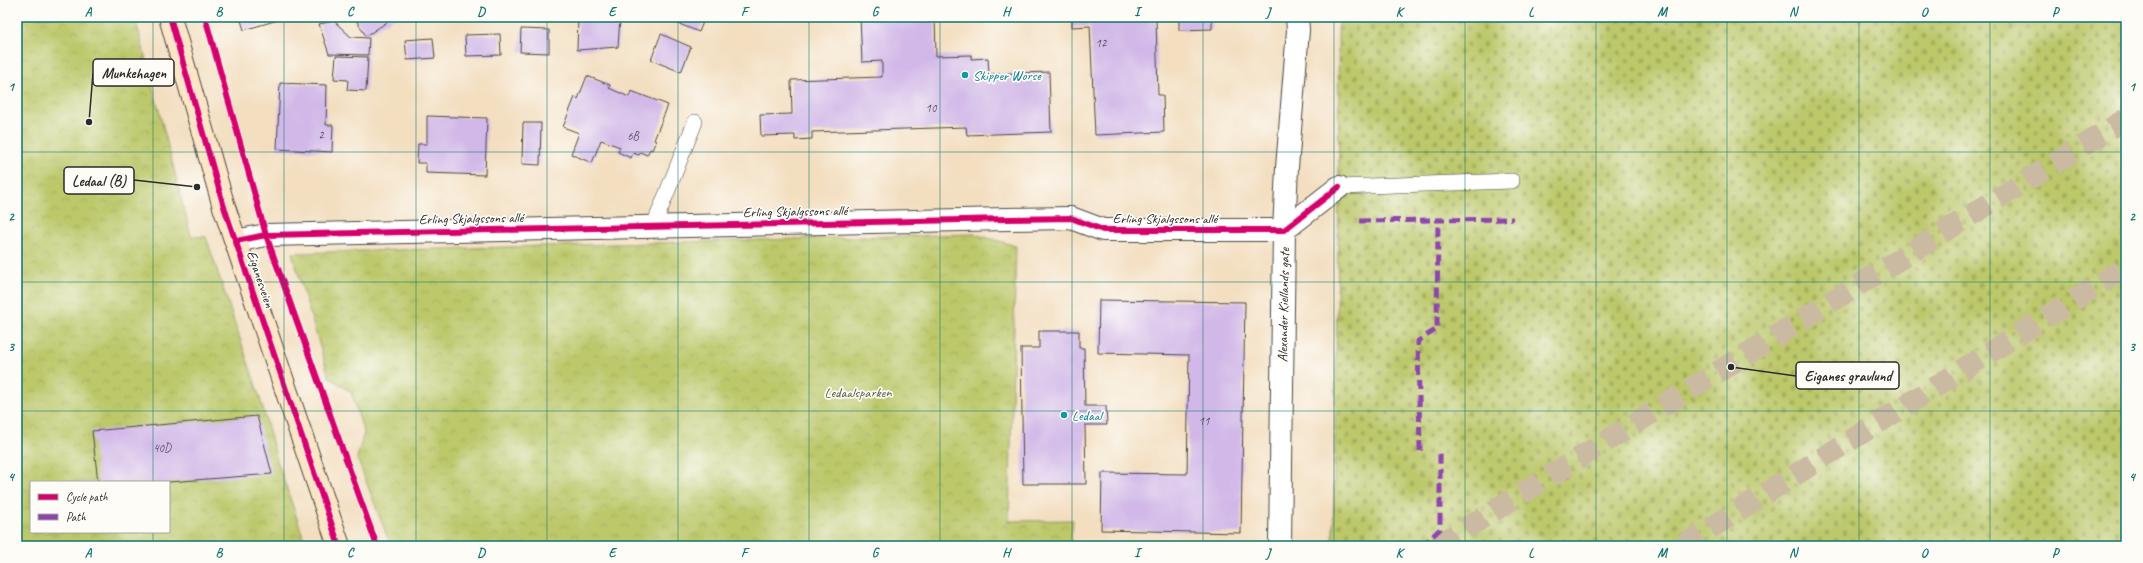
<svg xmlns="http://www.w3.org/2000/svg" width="2143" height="563" viewBox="0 0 2143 563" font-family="Caveat,sans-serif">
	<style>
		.cemetery { fill: url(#cemetery-stones); stroke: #747a4a }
		.park { fill: url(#park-crowns); stroke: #747a4a; fill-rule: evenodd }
		.building { fill: #d1b8e8 }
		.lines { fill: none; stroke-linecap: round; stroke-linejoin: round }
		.highway-tunnel { stroke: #cbbaa2; stroke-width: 22; stroke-dasharray: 22 11; stroke-linecap: butt }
		.lane-casing { stroke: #494641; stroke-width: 16 }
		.street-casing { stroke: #494641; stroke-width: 24 }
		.secondary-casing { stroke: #494641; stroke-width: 24 }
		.lane { stroke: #fff; stroke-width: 15 }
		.street { stroke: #fff; stroke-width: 22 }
		.secondary { stroke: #fde5c5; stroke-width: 22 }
		.quiet { stroke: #8e44ad; stroke-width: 5; stroke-dasharray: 10 5; stroke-linecap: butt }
		.cycleway-casing { stroke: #fdfcf7; stroke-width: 8 }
		.cycleway { stroke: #d6006c; stroke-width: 6 }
		.grid { fill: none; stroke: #0f766e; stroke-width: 1; stroke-opacity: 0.55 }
		.culture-dot { fill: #0f9aa8; stroke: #fdfcf7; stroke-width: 1.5 }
		.labels { text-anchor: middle; stroke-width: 3.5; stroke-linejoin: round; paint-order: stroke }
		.number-label { font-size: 12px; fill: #544e5a }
		.culture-label { font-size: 14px; fill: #0d838f; stroke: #fdfcf7; text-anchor: start }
		.street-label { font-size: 14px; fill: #2b2b2b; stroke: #fdfcf7 }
		.park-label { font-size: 14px; fill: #565a3e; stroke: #fdfcf7 }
		.leader { fill: none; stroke: #2b2b2b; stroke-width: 1.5 }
		.callout-dot { fill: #2b2b2b; stroke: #fdfcf7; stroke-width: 1.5 }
		.callout { fill: #fdfcf7; stroke: #2b2b2b; stroke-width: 1.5 }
		.callout-label { font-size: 15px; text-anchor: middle; font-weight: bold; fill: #2b2b2b }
		.neatline { fill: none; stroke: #0f766e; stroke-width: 1.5 }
		.grid-label { font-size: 13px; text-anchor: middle; font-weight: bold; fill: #0f766e }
	</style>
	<defs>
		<pattern id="cemetery-stones" width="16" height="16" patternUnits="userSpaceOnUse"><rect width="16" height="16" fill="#bcc86a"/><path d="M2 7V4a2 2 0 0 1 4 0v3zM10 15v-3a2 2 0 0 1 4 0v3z" fill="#a2ac5c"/></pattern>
		<pattern id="park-crowns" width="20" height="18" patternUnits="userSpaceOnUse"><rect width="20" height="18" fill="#bcc86a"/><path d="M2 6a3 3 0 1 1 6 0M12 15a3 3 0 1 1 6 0" fill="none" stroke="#a2ac5c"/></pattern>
	</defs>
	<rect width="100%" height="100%" fill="#fdfcf7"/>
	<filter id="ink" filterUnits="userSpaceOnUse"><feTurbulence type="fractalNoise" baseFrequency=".025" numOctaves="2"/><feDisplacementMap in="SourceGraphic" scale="8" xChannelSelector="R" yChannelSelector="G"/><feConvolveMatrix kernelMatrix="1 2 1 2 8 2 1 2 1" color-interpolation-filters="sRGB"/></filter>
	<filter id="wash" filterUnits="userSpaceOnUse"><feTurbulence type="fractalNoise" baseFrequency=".012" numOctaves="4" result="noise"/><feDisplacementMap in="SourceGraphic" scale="16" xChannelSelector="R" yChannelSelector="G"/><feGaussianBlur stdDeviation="0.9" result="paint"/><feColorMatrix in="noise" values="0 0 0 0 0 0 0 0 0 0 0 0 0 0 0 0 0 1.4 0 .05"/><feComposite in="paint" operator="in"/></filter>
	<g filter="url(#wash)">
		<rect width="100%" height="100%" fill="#f3dec0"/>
		<polygon class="cemetery" points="1338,17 2126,17 2126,546 1333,546 1339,187"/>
		<g class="park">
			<path d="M17,17h118l56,219 15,1 54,161 17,62 29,85 -289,1v-318h5l-5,-1zM31,482h138v50h-138z"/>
			<polygon points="974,234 1016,246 1009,521 1073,520 1070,546 391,546 357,458 364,433 351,392 329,377 292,253"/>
		</g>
		<g id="blocks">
			<g class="building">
				<polygon points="240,17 288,17 244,30"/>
				<polygon points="354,17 395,17 366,36"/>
				<polygon points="578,17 620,18 618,47 577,50"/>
				<polygon points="662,17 705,17 699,32"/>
				<polygon points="860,17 935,17 936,56 971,55 971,59 988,58 989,74 1049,72 1051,132 967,135 966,127 812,132 812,139 795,140 795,135 761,136 760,115 792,114 791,80 882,77 882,61 862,62"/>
				<polygon points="1072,17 1156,17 1158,95 1163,95 1164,132 1095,135 1090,26 1072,27"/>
				<polygon points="1179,17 1212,17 1212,29 1179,30"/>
				<polygon points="334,21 351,37 369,38 368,55 329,54 319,24"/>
				<polygon points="521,29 549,30 549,53 520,52"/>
				<polygon points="500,34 501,55 466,56 465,35"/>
				<polygon points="661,34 691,47 681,72 651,60"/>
				<polygon points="433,38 435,58 407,60 405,40"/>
				<polygon points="336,56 368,57 366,91 347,90 348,80 334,79"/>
				<polygon points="587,76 610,85 609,88 629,97 631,91 668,105 654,140 656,141 652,150 650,149 647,155 640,152 639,155 633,153 631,158 618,152 620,147 601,140 592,163 571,154 579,133 563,127 575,97 578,99"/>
				<polygon points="280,83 327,85 326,125 333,125 332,152 277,149"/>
				<polygon points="427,116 487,118 485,175 426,173 426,163 417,163 418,144 427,144"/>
				<polygon points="523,123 541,123 540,165 522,164"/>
				<polygon points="1099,300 1245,302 1241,533 1101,530 1102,473 1187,474 1189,355 1098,353"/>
				<polygon points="1039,331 1079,331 1079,348 1084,348 1085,406 1106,406 1107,425 1085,425 1086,484 1023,484 1021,348 1039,348"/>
				<polygon points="257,416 272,474 169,482 98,482 92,431"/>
			</g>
		</g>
	</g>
	<g filter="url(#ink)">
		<use href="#blocks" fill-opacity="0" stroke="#494641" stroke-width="1"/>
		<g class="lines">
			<g class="highway-tunnel">
				<polyline points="1437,546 2126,119"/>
				<polyline points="1682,546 2126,267"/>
			</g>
			<defs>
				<g id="lane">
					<polyline points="1339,187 1512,181"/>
					<polyline points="654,225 695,122"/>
				</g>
				<g id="street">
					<polyline points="236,241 266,235 1007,219 1071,218 1103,230 1284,230 1339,187"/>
					<polyline points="1280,546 1284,230 1287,168 1298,30 1297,17"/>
				</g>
				<polyline id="secondary" points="170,17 224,207 339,546"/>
			</defs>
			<use href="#lane" class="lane-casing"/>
			<use href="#street" class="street-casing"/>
			<use href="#secondary" class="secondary-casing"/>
			<use href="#lane" class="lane"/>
			<use href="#street" class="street"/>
			<use href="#secondary" class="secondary"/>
			<g class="quiet">
				<polyline points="1360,221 1513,219"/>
				<polyline points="1420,451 1418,341 1437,329 1438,220"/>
				<polyline points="1422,546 1440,529 1440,450"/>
			</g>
			<defs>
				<g id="cycleway">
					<polyline points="170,17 224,207 339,546"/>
					<polyline points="205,17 266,235 377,546"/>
					<polyline points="236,241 266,235 1007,219 1071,218 1103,230 1284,230 1339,187"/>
				</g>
			</defs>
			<use href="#cycleway" class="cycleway-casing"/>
			<use href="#cycleway" class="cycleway"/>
		</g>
	</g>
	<path class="grid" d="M153,17v465M284,17v529M416,17v529M547,17v529M678,17v529M809,17v529M940,17v529M1072,17v529M1203,17v529M1334,17v529M1465,17v529M1596,17v529M1727,17v529M1859,17v529M1990,17v529M17,152h2109M17,282h2109M17,411h2109M153,532v14"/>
	<g class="culture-dot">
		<circle cx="965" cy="75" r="4"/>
		<circle cx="1064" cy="415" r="4"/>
	</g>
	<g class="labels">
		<g class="number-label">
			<text x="1101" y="47">12</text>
			<text x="931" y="112">10</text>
			<text x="321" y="139">2</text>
			<text x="633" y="140">6B</text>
			<text x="1204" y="425">11</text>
			<text x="162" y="452">40D</text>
		</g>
		<g class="culture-label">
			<text x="973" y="80">Skipper Worse</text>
			<text x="1072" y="420">Ledaal</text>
		</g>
		<g class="street-label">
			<text transform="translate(795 211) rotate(-1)" y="5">Erling Skjalgssons allé</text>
			<text transform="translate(471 218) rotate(-1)" y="5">Erling Skjalgssons allé</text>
			<text x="1165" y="223">Erling Skjalgssons allé</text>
			<text transform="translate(261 279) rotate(71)" y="5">Eiganesveien</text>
			<text transform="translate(1283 305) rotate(-89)" y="5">Alexander Kiellands gate</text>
		</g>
		<g class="park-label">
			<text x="858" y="397">Ledaalsparken</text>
		</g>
	</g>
	<path class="leader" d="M89 122L93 73M197 187L134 180M1731 367L1796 376"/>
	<g class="callout-dot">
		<circle cx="89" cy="122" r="4"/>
		<circle cx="197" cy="187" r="4"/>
		<circle cx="1731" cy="367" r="4"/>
	</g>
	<g class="callout">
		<rect x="93" y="59" width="81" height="27" rx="4"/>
		<rect x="64" y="167" width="70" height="27" rx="4"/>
		<rect x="1796" y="362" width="103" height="27" rx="4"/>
	</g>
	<g class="callout-label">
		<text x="134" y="78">Munkehagen</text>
		<text x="99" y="186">Ledaal (B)</text>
		<text x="1848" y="381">Eiganes gravlund</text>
	</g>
	<rect width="2143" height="563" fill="none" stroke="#fdfcf7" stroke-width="44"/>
	<rect x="30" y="481" width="140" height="52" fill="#fdfcf7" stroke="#a9a8a5"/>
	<rect x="38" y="494" width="20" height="6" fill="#d6006c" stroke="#a9a8a5"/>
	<text x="66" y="501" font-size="12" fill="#2b2b2b">Cycle path</text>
	<rect x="38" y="514" width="20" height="6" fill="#8e44ad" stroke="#a9a8a5"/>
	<text x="66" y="521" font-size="12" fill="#2b2b2b">Path</text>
	<rect x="22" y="22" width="2099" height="519" class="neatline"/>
	<g class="grid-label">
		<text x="88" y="16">A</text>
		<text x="219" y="16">B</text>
		<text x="350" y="16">C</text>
		<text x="481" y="16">D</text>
		<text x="612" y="16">E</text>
		<text x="744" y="16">F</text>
		<text x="875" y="16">G</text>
		<text x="1006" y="16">H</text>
		<text x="1137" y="16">I</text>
		<text x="1268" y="16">J</text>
		<text x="1399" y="16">K</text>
		<text x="1531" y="16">L</text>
		<text x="1662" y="16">M</text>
		<text x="1793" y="16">N</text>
		<text x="1924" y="16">O</text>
		<text x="2055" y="16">P</text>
		<text x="11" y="91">1</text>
		<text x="2132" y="91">1</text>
		<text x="11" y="221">2</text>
		<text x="2132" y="221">2</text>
		<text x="11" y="351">3</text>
		<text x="2132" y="351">3</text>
		<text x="11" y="481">4</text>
		<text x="2132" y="481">4</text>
		<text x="88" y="557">A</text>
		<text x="219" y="557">B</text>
		<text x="350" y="557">C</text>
		<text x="481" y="557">D</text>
		<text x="612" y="557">E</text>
		<text x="744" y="557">F</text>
		<text x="875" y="557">G</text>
		<text x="1006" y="557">H</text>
		<text x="1137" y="557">I</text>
		<text x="1268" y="557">J</text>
		<text x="1399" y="557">K</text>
		<text x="1531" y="557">L</text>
		<text x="1662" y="557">M</text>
		<text x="1793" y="557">N</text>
		<text x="1924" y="557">O</text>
		<text x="2055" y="557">P</text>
	</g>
</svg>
